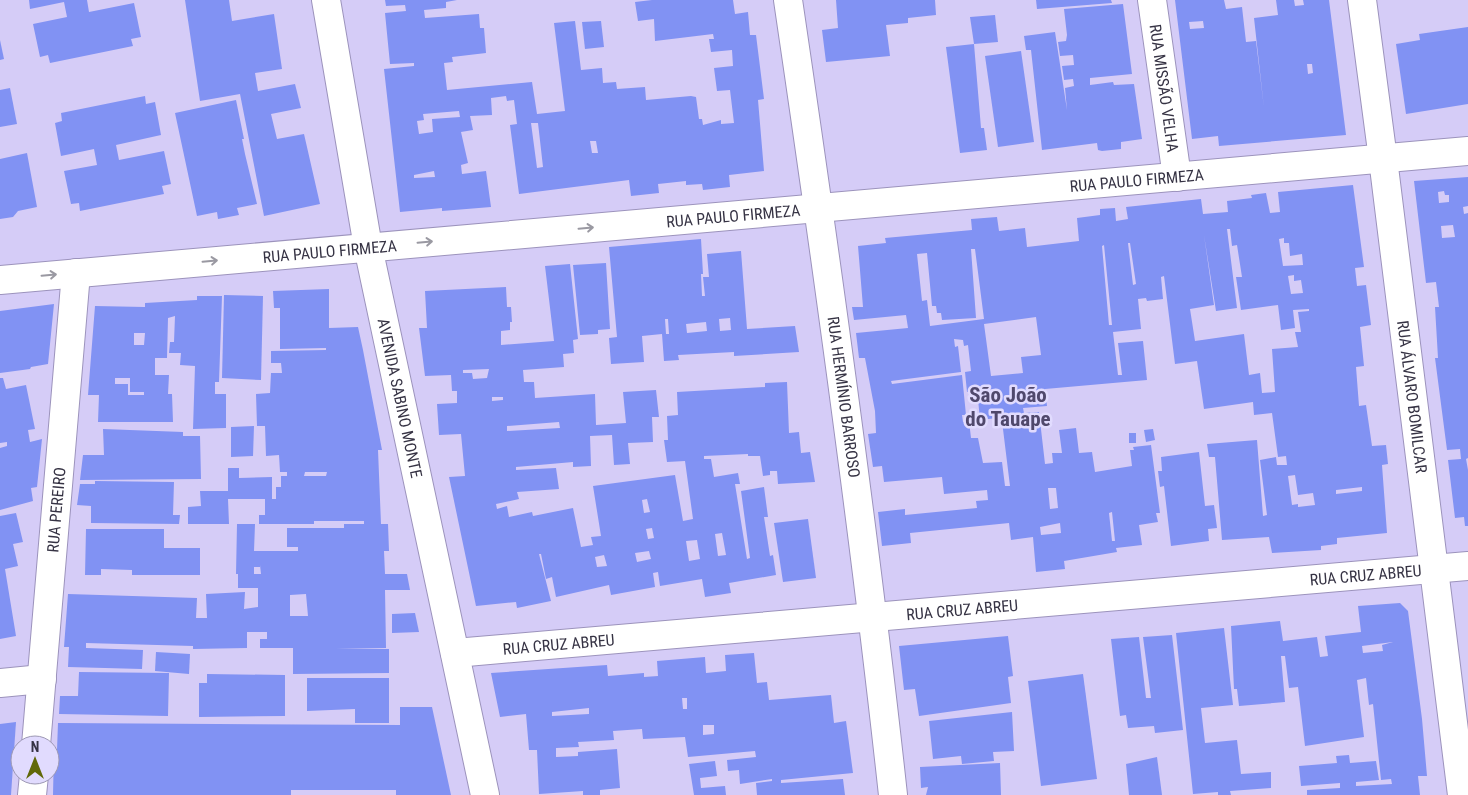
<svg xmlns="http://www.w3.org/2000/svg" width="1468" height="795" viewBox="0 0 1468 795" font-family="'Roboto Condensed',sans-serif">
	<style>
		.building { fill: #8192f3; fill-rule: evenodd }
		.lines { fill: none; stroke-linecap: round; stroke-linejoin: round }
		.minor-casing { stroke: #9c93bc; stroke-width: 30 }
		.tertiary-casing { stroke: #9c93bc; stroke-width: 30 }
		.minor { stroke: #fff; stroke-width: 28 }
		.tertiary { stroke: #fff; stroke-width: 28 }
		.oneway { stroke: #9a99a2 }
		.labels { text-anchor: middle; stroke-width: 5; stroke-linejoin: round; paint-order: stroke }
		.street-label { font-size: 16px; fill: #363344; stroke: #e1dbfe }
		.district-label { font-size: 21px; font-weight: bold; fill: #50486c; stroke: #e1dbfe }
	</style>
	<rect width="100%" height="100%" fill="#d5ccf7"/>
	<g class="building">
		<polygon points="29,0 87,0 89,12 134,3 141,37 131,39 133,46 50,63 48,55 40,57 33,24 67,17 64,2 30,9"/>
		<polygon points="185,0 229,0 232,21 274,14 282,69 255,73 258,91 295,84 301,108 271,114 277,139 304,134 320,204 264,216 240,94 200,101"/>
		<path d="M385,0h72l-11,2v6l-22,2 1,8 54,-4 1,14h4l2,25 -34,4 1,5 -9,1 3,27 85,-8 5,32 28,-3 -11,-88 21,-2 6,49 21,-2 1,15 13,-1 1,7 28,-2 1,13 45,-4 5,1 3,22h3l1,6 18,-5v4l13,-1 -4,-33 -13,1 -3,-23 19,-2 -1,-16 -21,2 -2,-13h5l-1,-5 -58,7 -1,-22 -16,2 -3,-19 17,-2h81l2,14 13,-2 2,23h6l8,64 -6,1 6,71 -35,4 1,12 -27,3 -1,-6 -16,1v-4l-28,3 1,9 -28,3 -2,-16 -110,14 -9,-69 7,-1 -3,-24 -7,1 -1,-5 -15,2 1,17 -22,1 3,14 -12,2 7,31 -7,2 1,9 24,-3 5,36 -49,4v-3l-42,4 -16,-143 30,-3v-3l-24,1 -5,-51 21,-2 -1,-6 -19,1zM459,111l1,6 -28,2 1,13 -14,2 -2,-13 7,-1 -1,-6zM531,123h7l5,44 -6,1zM590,141h6l2,12h-6zM434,171l1,6 -21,1v-3z"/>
		<polygon points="836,0 935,0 936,15 908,18 908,23 886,25 890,56 826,62 822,30 838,28"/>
		<polygon points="1036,0 1111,0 1112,3 1037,9"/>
		<path d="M1175,0h49l2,9 16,-2 4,35 10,-1 8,67 -10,-90 24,-3 -2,-15h18l1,6 9,-1 -1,-5h26l17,135 -127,11 -1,-10 -26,3zM1203,21l1,7 -14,1 -1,-7zM1307,64h5l1,9 -5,1z"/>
		<polygon points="1123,4 1132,74 1090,78 1090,85 1113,82 1114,85 1134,84 1142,139 1121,142 1121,149 1102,151 1098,150 1097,143 1042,150 1031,50 1026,50 1024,36 1055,32 1067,110 1065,88 1074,86 1073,79 1064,80 1062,66 1074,65 1073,55 1060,56 1058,42 1066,41 1067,35 1064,9"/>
		<polygon points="995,15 998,42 974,44 970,17"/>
		<polygon points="601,21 604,47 585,49 582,22"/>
		<polygon points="1468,27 1468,104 1406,114 1396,44 1420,40 1419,34"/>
		<polygon points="0,40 4,59 0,60"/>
		<polygon points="974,44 981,128 984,128 987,150 960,153 946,47"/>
		<polygon points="1021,51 1034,142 998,147 985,56"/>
		<polygon points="10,88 17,124 0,127 0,90"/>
		<polygon points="145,96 146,104 155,102 161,135 116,145 119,160 164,151 171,184 162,186 164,194 80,211 79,203 71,204 64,171 97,165 94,149 61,156 55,123 62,121 61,113"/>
		<polygon points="236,100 244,139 242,139 245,154 257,204 237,208 239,215 218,219 217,212 197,216 175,113"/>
		<polygon points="27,153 37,207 18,211 13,217 0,219 0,159"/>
		<path d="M1468,177v29l-5,1 1,7 4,-1v245l-2,1 2,11v56h-3l-1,-9 -9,1 -7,-58 13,-1 -1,-10 -13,1 -12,-92h3l-3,-51h4l-3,-25 -10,1 -12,-102zM1444,191l1,4h4v7l-10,1 -1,-11zM1453,225l2,12 -13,1 -1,-12z"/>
		<path d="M1353,185l11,82 -9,1 2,18 9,-1 5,40 -11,2 4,39 -8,1 3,39 7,-1 6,41 14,-1 2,19 -6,1 5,68 -50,5v6l-16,2v4l-49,3 -3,-16 -47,3 -7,-83h-6l-2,-13 50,-4 6,76 4,-1 -7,-55 16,-3 1,8h10l-1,-9 -8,1 -6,-44 -18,2 -1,-13 -49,7 -7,-48 -22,3 -11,-88 -3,1 2,22 -16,2 -1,-3 -8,1 3,30 -28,3 5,43h4l-4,-32 25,-2 4,39 -102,9 2,17 -24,2 1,5 15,-1 6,52 8,-1 -1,-10h10l-3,-23 17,-2 3,25 13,-1 3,20 37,-6 -2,-16h4l-1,-3 18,-2 9,68h-4l2,9 -19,3 3,20 -26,3 1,4 -53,9 1,8 -29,3 -3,-35 -22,3 -2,-17 -99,10 1,10 -29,3 -4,-34 27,-3v6l72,-7 -1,-7 12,-1 -1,-10 -43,4 -2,-17 -58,5 -2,-16 -9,1 -5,-33 8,-1 -1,-22 -10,-53h-6l-3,-25 52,-5 -2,-13 -52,5 -2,-13h11l-5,-61 28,-3 -1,-5 87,-8 -1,-11 26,-2 2,14 26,-3 2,19 52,-6 -2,-23 23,-3v-6l15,-1 1,13 12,-2 -2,-12 75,-8 2,15 25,-2 -1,-11 25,-3 -1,-3 15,-2 4,20 10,-1 -2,-20zM1227,229h3l2,17 5,-1 5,32h-6l5,33 37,-5 3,25 14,-2 -2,-18 16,-1v2l-11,1 3,20h-6l3,15 -26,2 3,43 -13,1 -2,-20 -11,2 -5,-41 -49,7 -5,-32 24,-4 -10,-70 12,76 21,-3zM1284,238v5h5l1,13 12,-2 1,11 -20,1 -4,-27zM1128,243h2l6,41 -3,1zM1104,245l8,80h-3l-7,-79zM971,249h4l9,70 -54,7 -3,-26 -5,1 -5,-47 10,-1 5,53h4l1,7h4l1,7 34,-2zM1294,275v6l7,-1 2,13 -12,1 -3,-18zM1036,317l5,38 -20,2 2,16 -32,3 -7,-52zM954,339l9,1 1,6 4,-1 3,26 -6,1 2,20 26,-3 1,8 -16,2 2,21 17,-2v4l5,-1 8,65h-5l-3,-24 -19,1 -5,-25h-7l-2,-17 -6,1 -1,-7h4l-4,-40 -70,9 -1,-3 70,-9 -3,-26 -3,1zM1295,475l3,20 15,-2 2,12 -17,2v-3l-6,1 -4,-29zM1362,487v4l-26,3v-4zM1048,488h8l2,20 -8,1zM1112,512l3,29h-3l-3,-28zM1060,523l1,10 -20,2 -1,-8z"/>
		<path d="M701,239l2,35h-2l1,22h3l-2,-19h6l-2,-23 34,-3 6,78 48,-3 4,26 -65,4v-4l-56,3 1,5 -15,1 -2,-27 -20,2 2,26 -33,2 -2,-26 8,-1 -8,-90zM730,318l1,12 -11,1 -1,-12zM665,319h3l1,15h-3zM706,322l1,9 -20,2 -1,-9z"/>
		<polygon points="606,263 610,329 598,330 598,334 580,335 573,265"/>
		<path d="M570,264l8,75 -5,1 1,13 -11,1 1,13 -41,3 1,12h10l1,16 60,-4 1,31 30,-2 -3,-31 33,-2 3,27h-7l1,25 -25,1 2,21 -16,1 -2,-30 -22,1 1,30 -18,1v-5l-57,5v3l40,-2 3,21 -42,3 2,7 -23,5 1,5 10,-3 2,11 23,-5 1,4 40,-8 8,39 12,-2 -2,-8 10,-1 -8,-50 82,-11 8,46 10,-2 -8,-58 -18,1 -3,-22h4l-1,-24 11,-1 -1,-23 88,-5v-4l22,-1 2,51 10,-1 2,21 9,-1 5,30 -37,2 -1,-13h-7v4l-7,1 -3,-20h-12v-2l-44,2v3h7l3,18 24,-4 2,11h-5l12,75 3,-1 -9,-67 23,-4 4,30h-4l6,39 3,-1 3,20 -47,8 2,10 -26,4 -3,-18 -42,7 -2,-14 -5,1 2,14 -44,8 -2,-10 -53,12 -4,-20 -6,2 -5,-25h-2l12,47 -34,7 -1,-6 -40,4 -27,-129 16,-1 -4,-42 -22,1 -2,-31 20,-1v-12h-5l-1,-16 -26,1 -6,-48h8l-2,-37 81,-4 1,20h4l1,15h-2v8l-9,1v14l53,-4 -9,-75zM489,369l-2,9 -14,1 -1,-6h-9v-3zM492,397h11v3l-11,1zM559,422l1,6 -53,3v-5zM647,499l3,13 -6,1 -2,-13zM652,528l2,10 -6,1 -2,-10zM722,533l4,22 -8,1 -3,-22zM697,540l3,19 -11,2 -3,-20zM649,551l2,8 -14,3 -2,-9zM604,555l3,11 -10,1 -2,-10z"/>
		<path d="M329,289v39l29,-1 5,23 19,100h-4l3,74h7l1,27h-5l1,23h22l3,16h-25l1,58 -50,1h53v24l-96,1v-26h-33v-9h7v-7h-20v16l-54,1v-3l-107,-3v5l57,2 -1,19 -74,-2 1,-20h-5l4,-53 129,4 -1,20h11l-1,-24 39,-2 -1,17 14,-2v-19h-20v-14h-2l1,-50h18l-1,27h44v-4h-11v-19h57v-4h20v-3h-50v3h-55v-9h6v-16h-37l1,25h-41v-17l13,-1 -1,-15h28v-23h11v10l33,-1v22h4v-12h5v-11h6v-4h-7l-1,-17 -13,1 -1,-30h-8l-1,-32 14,-1 1,-20h11l-1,-10h-10v-12l55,-1v-2l-46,1v-41h-6l-1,-17zM305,472h22l-1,4h-22zM260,565l1,9h-7v-7h6zM306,594l2,22h-18v-21z"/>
		<polygon points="224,295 263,296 261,380 222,378"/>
		<path d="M197,296h25l-3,86h-4v12h11v34l-33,1 2,-63 -15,-1 1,-12h-12l1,-11h4l1,-26 -7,2 -1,40h-12v17h14l-1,19h4l1,28h-75l1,-27h-11l7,-89 50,1v-4l52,-3zM134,333h11l-1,12h-10zM115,378h15v14h14v3h-16v-11h-13z"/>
		<polygon points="54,304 48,364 31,367 30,369 0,373 0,311"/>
		<polygon points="0,378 3,378 6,389 26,385 35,429 28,430 30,442 42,439 37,487 31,488 33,501 0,510 0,448 7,446 7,442 0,443"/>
		<polygon points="254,426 253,456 231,457 231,427"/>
		<polygon points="103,429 183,432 183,436 200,436 201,479 80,480 83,455 104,455"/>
		<polygon points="1153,429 1155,440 1146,442 1144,430"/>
		<rect x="1129" y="433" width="7" height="10"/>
		<polygon points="1199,452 1205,506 1214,505 1217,528 1208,529 1209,541 1171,546 1164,486 1160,487 1158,471 1162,471 1161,457"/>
		<polygon points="95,481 174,482 173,515 180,515 179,524 91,523 91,506 77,505 80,484 95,484"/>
		<polygon points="16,513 23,542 13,544 18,566 5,569 16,636 0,639 0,516"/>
		<polygon points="808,519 816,578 783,582 774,523"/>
		<polygon points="86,529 164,529 164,548 200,548 200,575 132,575 132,570 101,569 101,575 85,575"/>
		<path d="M1400,603l8,8 14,108 5,57h-9l2,19h-113v-5l33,-2v-5l-39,3 -2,-20 38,-3 -1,-7 13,-1 1,8 26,-2 3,19 -23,2v4l36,-2 -1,-5 -10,1 -8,-76 -4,1 -3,-27 -9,2 7,57 -59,9 -7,-59 -9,1 -4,-32h-4l4,46 -46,4 -2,-17h-3l-3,-63 49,-5 3,20 34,-4 3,20 8,-1 -3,-20 36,-4 -3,-26zM1393,642l-11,3 1,6 -20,2 -1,-7z"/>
		<polygon points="415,613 419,632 392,633 392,614"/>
		<polygon points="1224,628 1233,705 1201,708 1205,743 1237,740 1241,774 1271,772 1271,788 1230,791 1231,795 1218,795 1218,792 1193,794 1176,633"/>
		<polygon points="1172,635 1183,730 1155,733 1154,726 1128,728 1126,715 1120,716 1111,639 1139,637 1146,698 1151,698 1143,637"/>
		<polygon points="1008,636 1013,676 1008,677 1011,703 919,716 915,689 904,690 899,646"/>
		<polygon points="156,652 190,654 189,674 155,671"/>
		<path d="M754,653l3,30 10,-1 2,18 62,-5 3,28 12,-2 7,52 -72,7v3l62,-4 2,16h-88l-1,-12 16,-2v-2l-32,5 -1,-14 -11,1 -1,-11 29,-3 -1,-6 -67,6 -3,-20 -42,2 -1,-10 -29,2 1,9 -36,2 1,5 -23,1v9l22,-1v-4l39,-3 3,39 -20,2v5h-17v-4l-44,3 -2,-44h-8l-3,-36 -26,3 -9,-44 116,-8 1,11 36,-3v4l14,-1 -1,-15 48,-4 1,16 20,-2 -1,-16zM682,698h5v11h-4zM589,708v6l-37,2v-4zM703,725h11v9l-11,1z"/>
		<polygon points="79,672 169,673 168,716 59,714 60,696 78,696"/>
		<polygon points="207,674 285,675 285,716 199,717 199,683 207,683"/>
		<polygon points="1083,674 1097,779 1041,786 1028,681"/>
		<polygon points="307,678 389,678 389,723 355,723 355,709 307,711"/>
		<polygon points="400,707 432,707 451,795 396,795 396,790 291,790 291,795 53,795 54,750 57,750 58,723 400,725"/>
		<polygon points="1012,712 1014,751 993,752 994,761 962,764 961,756 933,759 929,721"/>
		<polygon points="16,722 11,795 0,795 0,724"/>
		<polygon points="1157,757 1162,795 1129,795 1126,764"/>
		<polygon points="715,761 717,776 700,778 701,788 725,786 726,795 694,795 689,764"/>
		<polygon points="1000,763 1001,795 926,795 928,787 921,788 920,767"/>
	</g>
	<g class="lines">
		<defs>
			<g id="minor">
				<path id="s1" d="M326,0l42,247 117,548"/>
				<path id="s2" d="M788,0c39,264 76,529 105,795"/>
				<path id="s3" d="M1152,0l25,177"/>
				<path id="s4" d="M1362,0l21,159 79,636"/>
				<path id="s5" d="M455,653l1013,-87"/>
				<polyline points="0,683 42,679"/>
				<path id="s6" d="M36,745l40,-472"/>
				<polyline points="32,795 34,775"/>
			</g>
			<g id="tertiary">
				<path id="s7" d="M0,280l1468,-129"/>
			</g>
		</defs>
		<use href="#minor" class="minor-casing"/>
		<use href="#tertiary" class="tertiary-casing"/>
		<use href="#minor" class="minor"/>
		<use href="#tertiary" class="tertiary"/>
	</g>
	<defs><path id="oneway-shaft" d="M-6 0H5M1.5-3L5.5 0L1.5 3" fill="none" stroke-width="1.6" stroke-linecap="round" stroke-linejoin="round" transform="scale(1.25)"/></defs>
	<g class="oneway">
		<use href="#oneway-shaft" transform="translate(586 228) rotate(-5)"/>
		<use href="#oneway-shaft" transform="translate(425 242) rotate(-5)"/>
		<use href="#oneway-shaft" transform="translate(210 261) rotate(-5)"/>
		<use href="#oneway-shaft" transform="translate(49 275) rotate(-5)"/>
	</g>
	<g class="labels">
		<g class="street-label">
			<text dy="6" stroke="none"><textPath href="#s3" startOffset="89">RUA MISSÃO VELHA</textPath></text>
			<text dy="6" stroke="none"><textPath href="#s7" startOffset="1141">RUA PAULO FIRMEZA</textPath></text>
			<text dy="6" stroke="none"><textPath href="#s7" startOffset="736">RUA PAULO FIRMEZA</textPath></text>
			<text dy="6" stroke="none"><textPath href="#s7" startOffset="331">RUA PAULO FIRMEZA</textPath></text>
			<text dy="6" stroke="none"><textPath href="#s2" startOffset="401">RUA HERMÍNIO BARROSO</textPath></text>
			<text dy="6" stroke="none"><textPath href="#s4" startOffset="400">RUA ÁLVARO BOMILCAR</textPath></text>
			<text dy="6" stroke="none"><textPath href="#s1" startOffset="405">AVENIDA SABINO MONTE</textPath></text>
			<text dy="6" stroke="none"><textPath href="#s6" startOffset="236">RUA PEREIRO</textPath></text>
			<text dy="6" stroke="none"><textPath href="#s5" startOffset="914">RUA CRUZ ABREU</textPath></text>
			<text dy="6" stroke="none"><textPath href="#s5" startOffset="509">RUA CRUZ ABREU</textPath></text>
			<text dy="6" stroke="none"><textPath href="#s5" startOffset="104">RUA CRUZ ABREU</textPath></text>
		</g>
		<g class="district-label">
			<text x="1008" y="402">São João<tspan x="1008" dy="24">do Tauape</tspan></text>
		</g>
	</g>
	<g transform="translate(35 760)"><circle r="24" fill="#e1dbfe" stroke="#9d98b4"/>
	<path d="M0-4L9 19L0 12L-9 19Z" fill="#616809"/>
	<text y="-8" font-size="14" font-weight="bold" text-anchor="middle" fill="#363344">N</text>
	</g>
</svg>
